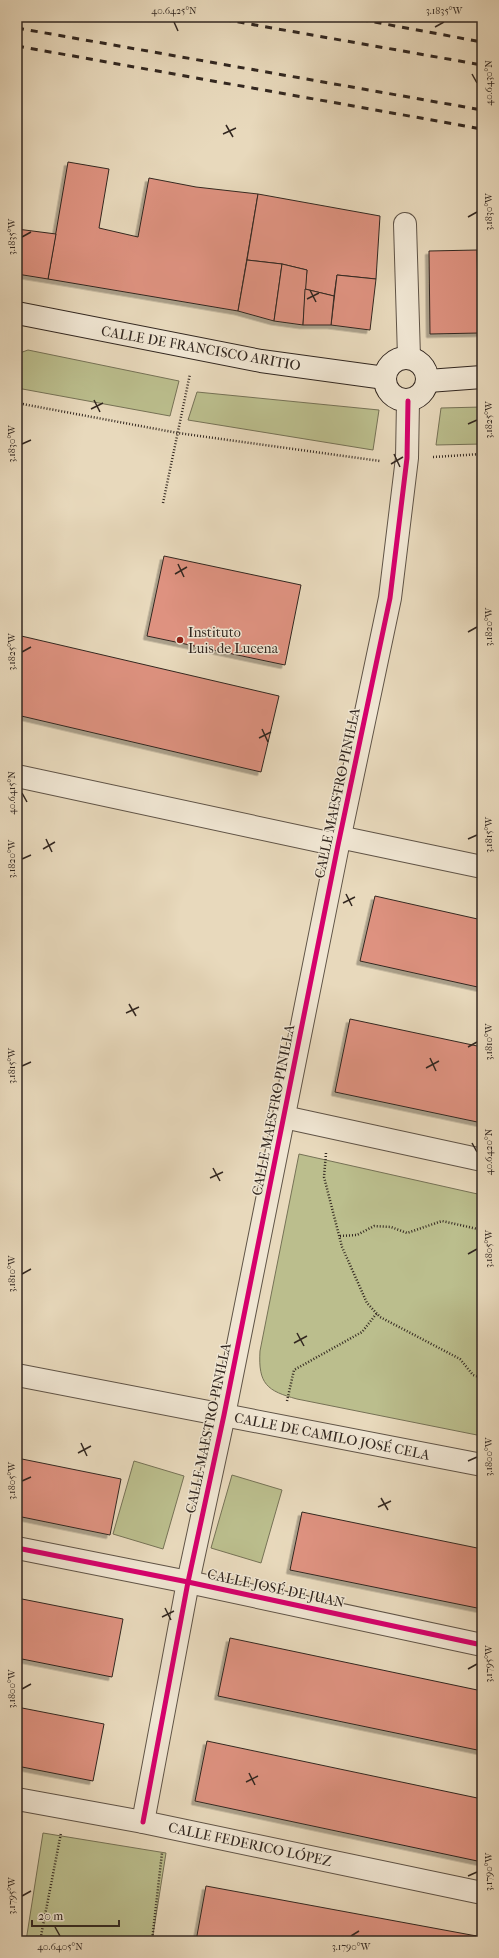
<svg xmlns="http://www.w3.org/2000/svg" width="499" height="1958" viewBox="0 0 499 1958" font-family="'IM FELL French Canon',serif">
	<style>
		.green { fill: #bbbe8d; stroke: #767256 }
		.building { fill: #de9280; stroke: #322720; filter: url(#shadow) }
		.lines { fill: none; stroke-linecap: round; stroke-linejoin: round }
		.street-casing { stroke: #605447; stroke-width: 24 }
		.secondary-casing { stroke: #322720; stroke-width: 24 }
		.path { stroke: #322720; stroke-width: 2.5; stroke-dasharray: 1 2; stroke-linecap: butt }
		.street { stroke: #f0e6d3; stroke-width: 22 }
		.secondary { stroke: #f0e6d3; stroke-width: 22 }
		.rail { stroke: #322720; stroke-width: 3; stroke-dasharray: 7 7; stroke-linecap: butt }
		.cycleway-casing { stroke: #f0e6d3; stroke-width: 8 }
		.cycleway { stroke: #d6006c; stroke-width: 5 }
		.ticks { fill: none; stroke: #322720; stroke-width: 1.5 }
		.poi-dot { fill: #8f2418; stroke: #f0e6d3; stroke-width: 1.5 }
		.labels { text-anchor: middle; stroke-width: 3; stroke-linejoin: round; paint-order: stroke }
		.street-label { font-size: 14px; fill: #322720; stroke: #f0e6d3 }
		.poi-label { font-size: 14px; fill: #322720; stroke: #f0e6d3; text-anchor: start }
		.neatline { fill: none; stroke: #322720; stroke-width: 1.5 }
		.ticks-label { font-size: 10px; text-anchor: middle; fill: #322720 }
	</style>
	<defs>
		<filter id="shadow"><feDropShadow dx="-3.5" dy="3.5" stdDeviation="0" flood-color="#0004"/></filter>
	</defs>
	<rect width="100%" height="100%" fill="#e8d9bc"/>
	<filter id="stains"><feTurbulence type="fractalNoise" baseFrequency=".005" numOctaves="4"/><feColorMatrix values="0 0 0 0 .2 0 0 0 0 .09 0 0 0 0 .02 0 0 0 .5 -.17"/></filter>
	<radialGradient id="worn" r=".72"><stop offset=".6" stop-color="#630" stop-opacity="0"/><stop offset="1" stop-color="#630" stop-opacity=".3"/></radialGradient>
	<g class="green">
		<polygon points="28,350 179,381 170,416 17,388 17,354"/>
		<polygon points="197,392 379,410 373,450 188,420"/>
		<polygon points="482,407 482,444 436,445 441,408"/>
		<path d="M299,1154l183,41v241l-185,-37c-30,-8 -39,-15 -37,-48z"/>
		<polygon points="134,1461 184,1476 163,1549 113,1534"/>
		<polygon points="232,1475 282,1490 261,1563 211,1548"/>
		<polygon points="43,1833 166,1853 152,1941 26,1941"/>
	</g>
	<g class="building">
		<polygon points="68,162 109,169 99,228 138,237 149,178 196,187 258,194 238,311 48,279"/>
		<polygon points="258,194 380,216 376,279 337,275 334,296 305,289 307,270 282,264 247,260"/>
		<polygon points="17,229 56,234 48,279 17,274"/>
		<polygon points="477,250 479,333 430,334 429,251"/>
		<polygon points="247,260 282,264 274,321 238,311"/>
		<polygon points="478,263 482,263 482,332 479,333"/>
		<polygon points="282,264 307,270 303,325 274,321"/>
		<polygon points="337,275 376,279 370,330 331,325"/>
		<polygon points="305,289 334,296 331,325 303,325"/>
		<polygon points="164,556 301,585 285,665 147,636"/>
		<polygon points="17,635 279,696 261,772 17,715"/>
		<polygon points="375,896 482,920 482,988 360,961"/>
		<polygon points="350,1019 482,1047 482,1123 335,1092"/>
		<polygon points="17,1458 121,1479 110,1535 17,1516"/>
		<polygon points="302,1512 482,1549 482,1609 290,1570"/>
		<polygon points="17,1598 123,1619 112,1677 17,1658"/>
		<polygon points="230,1638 482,1691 482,1751 218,1696"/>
		<polygon points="17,1707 104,1724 93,1781 17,1766"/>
		<polygon points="207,1741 482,1799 482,1862 195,1801"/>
		<polygon points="206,1886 482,1937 482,1941 196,1941"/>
	</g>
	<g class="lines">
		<defs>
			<g id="street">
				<polyline points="405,224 409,357"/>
				<polyline points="17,776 338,845"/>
				<polyline points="339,837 482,867"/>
				<polyline points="284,1117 482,1160"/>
				<polyline points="17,1375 482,1465"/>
				<polyline points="17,1548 188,1582 482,1645"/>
				<polyline points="17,1799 143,1822 482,1893"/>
				<polyline points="143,1822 188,1582 224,1415 338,845 390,598 407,458 408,401"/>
			</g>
			<g id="secondary">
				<polyline points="17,313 261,361 385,378"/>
				<circle cx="406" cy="379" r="21"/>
				<polyline points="428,381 482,377"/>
			</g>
		</defs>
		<use href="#street" class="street-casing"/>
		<use href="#secondary" class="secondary-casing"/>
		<g class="path">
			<polyline points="17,403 178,433 380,461"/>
			<polyline points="433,457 482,454"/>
			<polyline points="163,503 190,374"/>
			<polyline points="326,1153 324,1177 342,1247 367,1303 380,1317 460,1359 473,1375 482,1378"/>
			<polyline points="340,1236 357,1235 374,1226 391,1227 407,1233 442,1221 482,1230"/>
			<polyline points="287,1401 294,1370 362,1332 377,1313"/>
			<polyline points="40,1941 61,1833"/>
			<polyline points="152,1941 162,1853"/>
		</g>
		<use href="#street" class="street"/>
		<use href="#secondary" class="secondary"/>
		<g class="rail">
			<polyline points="210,17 482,65"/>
			<polyline points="347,17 482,42"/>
			<polyline points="17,28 482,110"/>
			<polyline points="17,46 482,129"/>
		</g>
		<defs>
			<g id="cycleway">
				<polyline points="17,1548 188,1582 482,1645"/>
				<polyline points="143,1822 188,1582 224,1415 338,845 390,598 407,458 408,401"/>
			</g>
		</defs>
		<use href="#cycleway" class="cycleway-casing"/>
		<use href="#cycleway" class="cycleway"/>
	</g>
	<path class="ticks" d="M174,22l4,9M435,27l9,-5M472,74l5,9M226,125l7,12M223,134l13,-6M468,217l9,-5M22,237l9,-5M310,290l6,12M307,299l12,-6M94,400l6,12M91,409l12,-6M468,424l9,-4M22,444l9,-4M394,454l6,13M391,464l12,-7M178,564l6,13M175,574l12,-7M468,632l9,-5M22,652l9,-5M262,729l6,13M259,738l12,-6M22,793l5,9M46,839l6,13M468,839l9,-4M43,849l12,-7M22,859l9,-4M346,894l6,12M343,903l12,-6M129,1004l7,12M126,1013l13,-6M468,1047l9,-5M430,1058l6,13M22,1066l9,-4M426,1068l13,-7M472,1143l5,9M213,1168l7,13M210,1178l13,-6M468,1254l9,-5M22,1274l9,-5M297,1333l7,13M294,1343l13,-7M81,1443l6,13M78,1453l13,-7M468,1461l9,-4M22,1481l9,-4M381,1498l7,12M378,1507l13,-6M165,1608l6,12M162,1617l12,-6M468,1669l9,-5M22,1689l9,-5M249,1773l6,12M246,1782l12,-6M468,1876l9,-4M22,1896l9,-5M55,1927l5,9M351,1936l8,-5"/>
	<circle class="poi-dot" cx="180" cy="640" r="4"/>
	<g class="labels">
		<g class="street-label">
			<text transform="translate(201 348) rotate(10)" y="5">CALLE DE FRANCISCO ARITIO</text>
			<text transform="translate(337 793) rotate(-78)" y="5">CALLE MAESTRO PINILLA</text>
			<text transform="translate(273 1110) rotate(-79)" y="5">CALLE MAESTRO PINILLA</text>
			<text transform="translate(208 1428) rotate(-78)" y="5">CALLE MAESTRO PINILLA</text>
			<text transform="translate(332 1436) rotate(11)" y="5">CALLE DE CAMILO JOSÉ CELA</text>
			<text transform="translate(276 1588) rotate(12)" y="5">CALLE JOSÉ DE JUAN</text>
			<text transform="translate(250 1844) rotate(12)" y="5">CALLE FEDERICO LÓPEZ</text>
		</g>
		<g class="poi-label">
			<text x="188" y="637">Instituto<tspan x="188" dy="16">Luis de Lucena</tspan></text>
		</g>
	</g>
	<rect width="499" height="1958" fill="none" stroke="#e8d9bc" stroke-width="44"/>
	<path d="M32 1920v6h87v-6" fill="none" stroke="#322720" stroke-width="2"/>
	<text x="38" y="1920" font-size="12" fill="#322720" stroke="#f0e6d3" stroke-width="3" paint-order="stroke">20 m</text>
	<rect x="22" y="22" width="455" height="1914" class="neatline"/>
	<g class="ticks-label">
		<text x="174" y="14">40.6425°N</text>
		<text x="444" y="14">3.1835°W</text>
		<text transform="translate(488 83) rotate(-90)" y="4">40.6430°N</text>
		<text transform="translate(488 212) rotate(-90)" y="4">3.1830°W</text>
		<text transform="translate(11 237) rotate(-90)" y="4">3.1835°W</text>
		<text transform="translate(488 420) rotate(-90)" y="4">3.1825°W</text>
		<text transform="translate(11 444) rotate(-90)" y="4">3.1830°W</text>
		<text transform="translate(488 627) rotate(-90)" y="4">3.1820°W</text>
		<text transform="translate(11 652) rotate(-90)" y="4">3.1825°W</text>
		<text transform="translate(11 793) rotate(-90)" y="4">40.6415°N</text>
		<text transform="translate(488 835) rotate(-90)" y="4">3.1815°W</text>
		<text transform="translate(11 859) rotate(-90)" y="4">3.1820°W</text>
		<text transform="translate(488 1042) rotate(-90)" y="4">3.1810°W</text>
		<text transform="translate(11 1066) rotate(-90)" y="4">3.1815°W</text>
		<text transform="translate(488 1152) rotate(-90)" y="4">40.6420°N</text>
		<text transform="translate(488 1249) rotate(-90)" y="4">3.1805°W</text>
		<text transform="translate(11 1274) rotate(-90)" y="4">3.1810°W</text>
		<text transform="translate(488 1457) rotate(-90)" y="4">3.1800°W</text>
		<text transform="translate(11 1481) rotate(-90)" y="4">3.1805°W</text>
		<text transform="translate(488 1664) rotate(-90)" y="4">3.1795°W</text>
		<text transform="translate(11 1689) rotate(-90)" y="4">3.1800°W</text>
		<text transform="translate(488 1872) rotate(-90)" y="4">3.1790°W</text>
		<text transform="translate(11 1896) rotate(-90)" y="4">3.1795°W</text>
		<text x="60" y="1950">40.6405°N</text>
		<text x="351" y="1950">3.1790°W</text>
	</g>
	<rect width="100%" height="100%" filter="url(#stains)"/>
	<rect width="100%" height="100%" fill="url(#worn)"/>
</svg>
